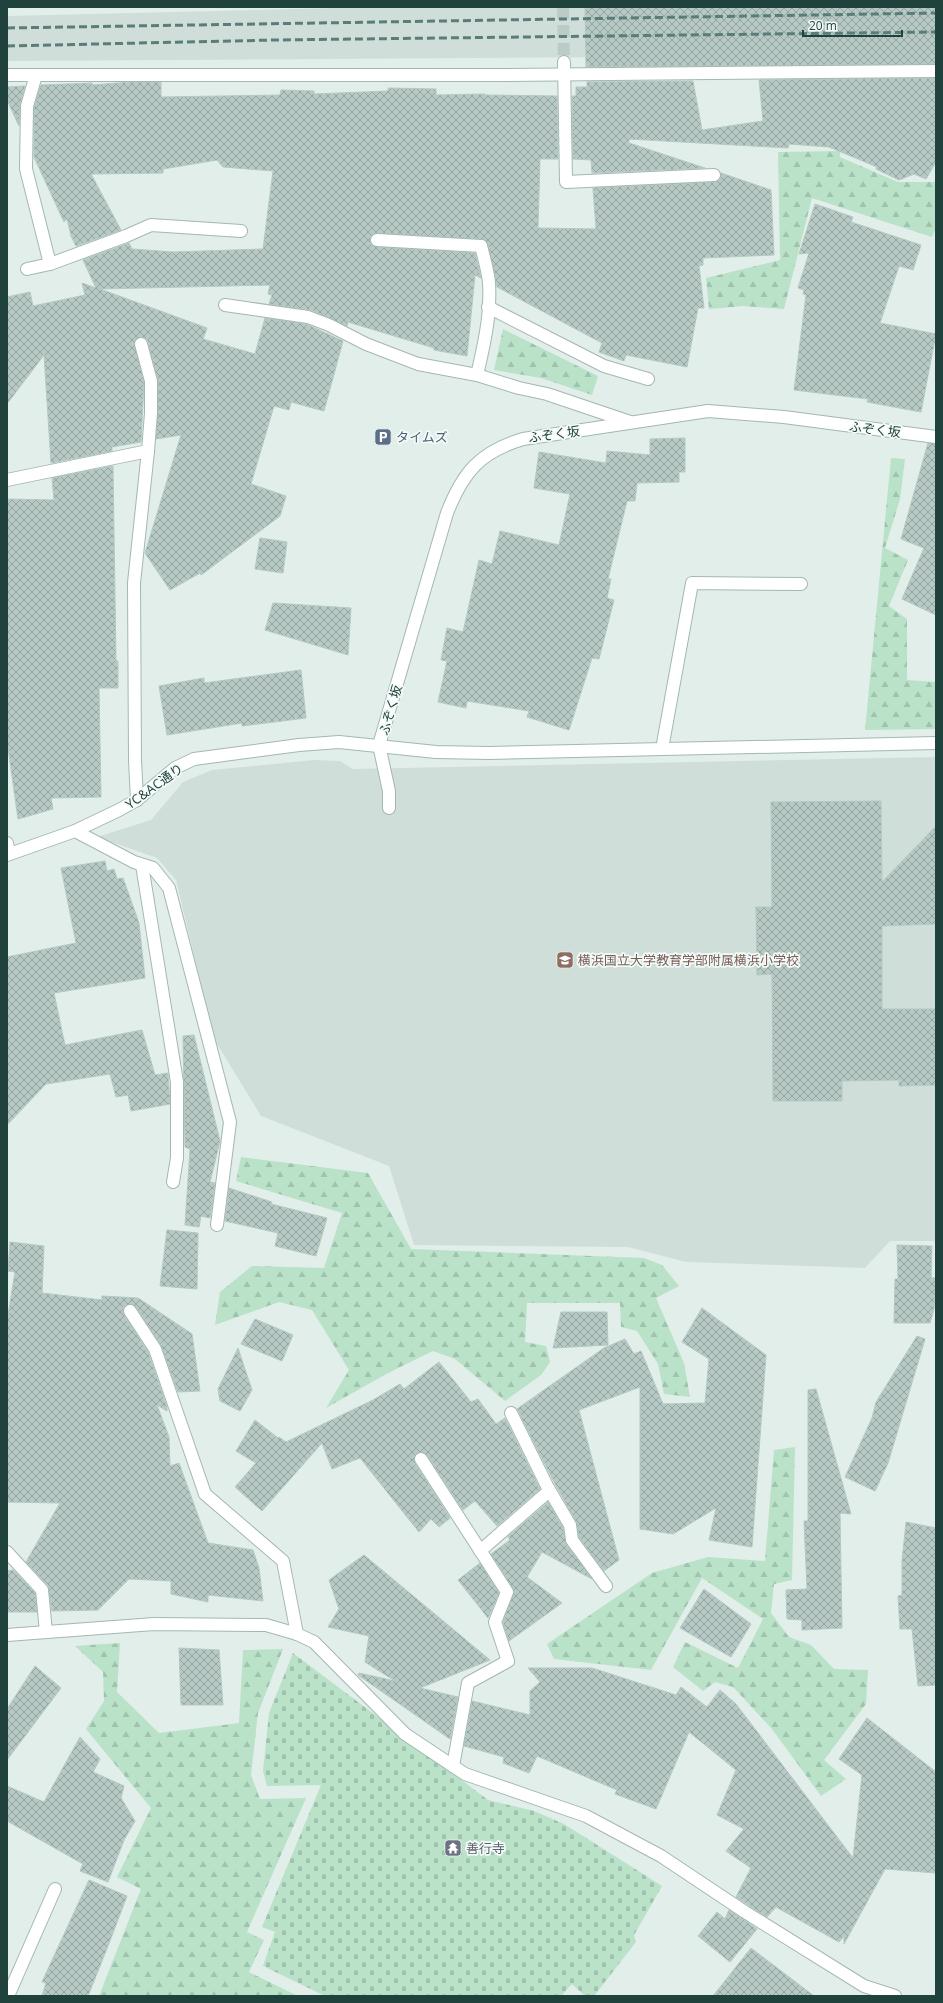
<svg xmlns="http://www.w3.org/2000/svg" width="943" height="2003" viewBox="0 0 943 2003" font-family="'Open Sans','Noto Sans JP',sans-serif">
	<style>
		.built { fill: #d0deda }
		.forest { fill: url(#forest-firs) }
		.cemetery { fill: url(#cemetery-stones) }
		.building { fill: url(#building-cross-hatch); stroke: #b4c9c3 }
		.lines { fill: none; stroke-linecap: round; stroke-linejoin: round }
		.street-tunnel { stroke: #bbccc7; stroke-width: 12; stroke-dasharray: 12 6; stroke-linecap: butt }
		.lane-casing { stroke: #a4b7b3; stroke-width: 14 }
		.street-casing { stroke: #a4b7b3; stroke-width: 14 }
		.lane { stroke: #fff; stroke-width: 12 }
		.street { stroke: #fff; stroke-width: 12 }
		.rail { stroke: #5a7d79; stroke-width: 3; stroke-dasharray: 8 4; stroke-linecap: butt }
		.labels { text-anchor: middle; stroke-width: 3.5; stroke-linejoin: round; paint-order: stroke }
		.street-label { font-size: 13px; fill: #20423d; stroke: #f3faf8 }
		.service-label { font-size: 13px; fill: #4e5e75; stroke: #f3faf8; text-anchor: start }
		.education-label { font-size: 13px; fill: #785e54; stroke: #f3faf8; text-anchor: start }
		.worship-label { font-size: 13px; fill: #5b616d; stroke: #f3faf8; text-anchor: start }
	</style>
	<defs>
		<pattern id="forest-firs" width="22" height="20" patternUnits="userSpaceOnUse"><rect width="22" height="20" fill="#b9e2c9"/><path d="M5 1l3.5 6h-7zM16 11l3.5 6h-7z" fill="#9fc3ae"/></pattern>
		<pattern id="cemetery-stones" width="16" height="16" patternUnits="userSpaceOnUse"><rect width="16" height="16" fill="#b9e2c9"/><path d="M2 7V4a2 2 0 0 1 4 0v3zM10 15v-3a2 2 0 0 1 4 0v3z" fill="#9fc3ae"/></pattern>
		<pattern id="building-cross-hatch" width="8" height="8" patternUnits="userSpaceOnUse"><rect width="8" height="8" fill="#b7c9c4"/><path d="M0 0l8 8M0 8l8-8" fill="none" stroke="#94a5a0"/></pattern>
	</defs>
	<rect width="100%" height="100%" fill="#e2eeea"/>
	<g class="built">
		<polygon points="377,7 936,7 936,55 7,61 7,16"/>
		<polygon points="936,757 936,1241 890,1241 865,1268 686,1262 628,1247 414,1245 389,1166 261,1116 214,1039 176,880 157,858 97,837 151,820 183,782 212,770 314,760 340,761 353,769"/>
	</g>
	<g class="forest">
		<polygon points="840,151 840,157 898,182 936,182 936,228 932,237 812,198 784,309 743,306 709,309 706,278 780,260 778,152"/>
		<polygon points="503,329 598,376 592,395 541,378 494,370"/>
		<polygon points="891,458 905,459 900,499 885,548 908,560 889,606 907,619 907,680 936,682 936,729 865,730"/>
		<polygon points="241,1157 368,1173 411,1249 644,1258 662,1265 679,1286 656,1298 684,1363 690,1397 664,1394 658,1364 637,1331 621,1327 620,1303 527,1303 525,1342 546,1346 550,1362 541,1375 505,1401 455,1359 433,1351 388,1373 326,1408 349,1370 312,1310 279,1302 215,1325 220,1292 252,1266 324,1268 342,1213 236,1181"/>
		<polygon points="795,1447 792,1580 774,1584 771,1613 789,1637 811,1645 834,1669 868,1670 866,1704 824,1760 846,1779 821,1796 772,1729 733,1687 715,1682 703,1691 673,1667 685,1642 738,1668 763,1619 702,1578 651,1670 554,1659 547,1644 652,1573 708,1557 765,1561 774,1450"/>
		<polygon points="120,1643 117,1692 159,1733 239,1723 243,1650 283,1649 258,1713 251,1775 260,1799 306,1798 247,1932 264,1940 249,1972 298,1996 99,1996 141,1889 117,1877 151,1808 86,1729 104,1701 103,1672 75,1646"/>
	</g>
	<polygon class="cemetery" points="293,1653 488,1800 534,1811 564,1824 662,1886 634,1935 636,1942 594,1996 585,1996 572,1984 561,1996 325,1996 263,1966 275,1932 262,1927 321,1785 267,1786 263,1771 269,1713"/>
	<g class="building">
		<polygon points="585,7 936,7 936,64 586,67"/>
		<polygon points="936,78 936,162 926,179 914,174 899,180 876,169 877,167 829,147 789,144 788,148 629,139 629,143 705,168 592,173 591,160 573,159 572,96 576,96 576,87 587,87 587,82 693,81 702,130 763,121 759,80"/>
		<polygon points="131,82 161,82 161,97 280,95 281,90 314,91 314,94 388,91 388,88 436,89 436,95 485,94 485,95 557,96 558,159 540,159 538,228 596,229 593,188 714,182 720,179 721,173 771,190 774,255 703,258 703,265 699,266 704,308 698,308 687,367 626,355 624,361 599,352 602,343 497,287 488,244 481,239 377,233 373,234 370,239 371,244 377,247 475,253 481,278 475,275 467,356 434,350 434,348 348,322 347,326 311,310 269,304 272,295 268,294 270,285 100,289 207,328 203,339 255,354 265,318 306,324 343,341 324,411 291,402 289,410 274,406 251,484 286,496 280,516 201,575 200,573 170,590 145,553 181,435 156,439 158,381 147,339 139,337 134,342 144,382 141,442 112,447 112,451 51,463 44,355 7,404 7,297 30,292 33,306 85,295 82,283 96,288 83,260 129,243 132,249 173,252 263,249 273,171 223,167 217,160 163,169 163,173 91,174 121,230 76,246 71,236 67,219 64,222 34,157 34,107 41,85 92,83 92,85"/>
		<polygon points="25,86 20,104 19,126 7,100 7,87"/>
		<polygon points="815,204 853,217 851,222 921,245 913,270 899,266 880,323 936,334 921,412 867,402 868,399 794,390 806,295 803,294 804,290 798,288 809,253 799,254"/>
		<polygon points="685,438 685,472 679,472 679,482 637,483 635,501 627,501 608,579 611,579 607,598 614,600 599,659 592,658 569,730 527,717 529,711 467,701 466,708 438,702 447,661 441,660 447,628 463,632 479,560 492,564 500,531 559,545 570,494 534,488 539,452 606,463 607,451 650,455 650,439"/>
		<polygon points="928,443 936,444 936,615 902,599 924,548 901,539"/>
		<polygon points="113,466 116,661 118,661 118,688 99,688 101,797 51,798 53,809 18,819 7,741 7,499 54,500 52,478"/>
		<polygon points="260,538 287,542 283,573 255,569"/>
		<polygon points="273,603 351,608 348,655 265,630"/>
		<polygon points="301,670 306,718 242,726 242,723 167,735 159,686 204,678 204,683"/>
		<polygon points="881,801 882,882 936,826 936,924 882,926 882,1009 936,1009 936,1085 899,1086 899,1080 842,1081 842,1101 773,1101 772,974 757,975 756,907 772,907 771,802"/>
		<polygon points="105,861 107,871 114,869 117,879 123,878 139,923 145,978 54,993 65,1045 142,1030 155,1075 168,1073 170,1104 131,1111 128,1095 116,1097 110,1074 46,1084 7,1125 7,957 76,943 61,868"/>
		<polygon points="194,1035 220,1141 210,1182 215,1183 210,1218 201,1216 199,1227 185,1225 190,1149 185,1147 183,1036"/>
		<polygon points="229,1188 272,1202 271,1204 327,1218 316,1256 275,1246 278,1233 225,1221"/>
		<polygon points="167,1230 198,1233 197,1289 160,1286"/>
		<polygon points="10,1242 44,1246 42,1293 102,1300 102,1296 138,1298 192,1334 200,1391 178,1392 161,1345 136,1307 129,1304 123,1308 124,1315 148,1352 167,1407 167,1411 157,1405 169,1437 170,1466 179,1463 208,1543 253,1550 259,1568 263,1601 208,1595 208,1602 171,1594 171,1581 129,1579 98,1610 52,1611 48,1585 26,1562 60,1503 7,1502 7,1321 15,1272 8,1271"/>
		<polygon points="897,1245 932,1246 931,1278 936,1278 934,1309 930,1323 894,1323 895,1279 898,1279"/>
		<polygon points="702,1308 766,1355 752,1547 709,1540 716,1508 673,1534 640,1529 640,1387 579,1410 619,1560 604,1571 579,1537 576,1521 554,1482 517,1409 604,1348 625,1339 634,1354 641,1351 663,1404 705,1403 709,1359 682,1342"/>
		<polygon points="561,1312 607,1312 608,1345 553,1348"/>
		<polygon points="255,1319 293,1335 282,1361 241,1344"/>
		<polygon points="917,1336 925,1339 888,1463 875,1491 845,1477 872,1418 876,1402"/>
		<polygon points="238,1348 252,1390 240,1411 220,1401 218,1389"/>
		<polygon points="439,1362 471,1402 478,1399 496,1424 505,1418 540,1489 497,1526 475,1501 463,1510 427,1455 421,1452 415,1455 415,1463 450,1518 439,1527 431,1519 419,1532 360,1458 332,1469 322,1443 262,1511 235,1487 256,1463 236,1451 255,1420 278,1438 279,1437 286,1442 373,1400 400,1384 404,1389"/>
		<polygon points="816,1389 851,1514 840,1513 842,1628 802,1630 802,1620 787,1619 786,1590 807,1589 804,1521 808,1521 808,1390"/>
		<polygon points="548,1502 563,1528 566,1544 592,1579 542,1552 527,1577 562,1603 509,1641 503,1622 514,1591 491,1554 510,1540 508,1537"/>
		<polygon points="906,1522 936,1528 936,1685 918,1686 912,1629 900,1629 898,1596 902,1595 902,1561"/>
		<polygon points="364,1555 490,1660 420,1688 458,1697 450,1739 358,1675 359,1673 395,1681 365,1662 369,1636 328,1627 339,1609 329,1580"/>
		<polygon points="480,1563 499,1593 488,1618 458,1580"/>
		<polygon points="13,1570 35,1593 37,1612 7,1612 7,1571"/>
		<polygon points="704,1589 751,1624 731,1657 680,1628"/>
		<polygon points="179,1648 219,1650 223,1705 181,1705"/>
		<polygon points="35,1666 61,1688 7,1760 7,1709"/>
		<polygon points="528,1668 592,1668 676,1695 681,1687 707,1707 720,1690 736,1704 853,1858 862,1775 839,1759 867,1718 936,1772 936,1873 885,1869 844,1944 844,1936 839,1942 776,1907 767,1917 736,1897 751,1868 726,1851 744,1829 717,1815 736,1770 689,1732 656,1809 615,1794 617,1790 537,1756 529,1773 503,1763 504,1757 464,1746 472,1701 530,1715 530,1691 540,1682"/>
		<polygon points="80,1737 100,1759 93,1772 124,1786 121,1798 135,1821 124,1840 108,1882 80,1871 83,1864 7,1821 7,1786 44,1802"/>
		<polygon points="89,1880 127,1896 108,1946 88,1996 42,1996 46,1983 42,1982"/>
		<polygon points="729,1910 757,1929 730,1962 698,1936 717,1912 725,1919"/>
		<polygon points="751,1948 814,1996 713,1996"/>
	</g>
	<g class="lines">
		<polyline class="street-tunnel" points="563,7 564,62"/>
		<defs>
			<g id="lane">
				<polyline points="7,75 36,75"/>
				<polyline points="377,240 481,246"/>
				<polyline points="488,307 604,366 648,379"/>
				<polyline points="7,480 148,451 151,413 151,381 141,344"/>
				<polyline points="379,745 389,791 389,808"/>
				<polyline points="75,831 134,862 153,868 169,888 230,1122 217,1225"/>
				<polyline points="7,843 9,853"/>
				<polyline points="142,865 177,1082 177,1158 173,1182"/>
				<polyline points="130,1311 155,1349 205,1494"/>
				<polyline points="511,1413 547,1486 570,1525 572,1540 606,1586"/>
				<polyline points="421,1459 507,1592 495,1622 508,1661 468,1683 453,1766"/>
				<polyline points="480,1551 549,1491"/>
				<polyline points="7,1552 42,1590 46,1632"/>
			</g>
			<g id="street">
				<polyline points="564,62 566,182 714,175"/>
				<polyline points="50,264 26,169 27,106 36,75 499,75 936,71"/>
				<polyline points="27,269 50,264 126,236 151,225 241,231"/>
				<polyline points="225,305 308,317 329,325 366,344 418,364 477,375 519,388 547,394 630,422"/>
				<path d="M477,375c7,-30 14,-60 12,-92 -1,-12 -5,-25 -8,-37"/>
				<path d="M379,745l68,-232c16,-41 33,-61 76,-74l185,-28 76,6 152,20"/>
				<polyline points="662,749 692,583 801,584"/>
				<polyline points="137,800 135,760 134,583 148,451"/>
				<polyline points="7,855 75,831 119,810 137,800 175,768 194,759 299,745 339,742 436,752 489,753 936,743"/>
				<polyline points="205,1494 283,1561 297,1634"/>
				<polyline points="7,1635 154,1624 266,1625 297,1634 314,1642 405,1734 465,1774 586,1816 661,1856 745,1912 864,1986 895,1996"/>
				<polyline points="8,1996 55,1889"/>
			</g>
		</defs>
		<use href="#lane" class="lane-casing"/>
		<use href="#street" class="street-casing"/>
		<use href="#lane" class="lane"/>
		<use href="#street" class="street"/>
		<g class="rail">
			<polyline points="7,28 936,13"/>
			<polyline points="7,46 275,40 936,32"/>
		</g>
	</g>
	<defs>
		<symbol id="parking-square" viewBox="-11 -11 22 22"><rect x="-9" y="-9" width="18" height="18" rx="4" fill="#5c6f8a" stroke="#f3faf8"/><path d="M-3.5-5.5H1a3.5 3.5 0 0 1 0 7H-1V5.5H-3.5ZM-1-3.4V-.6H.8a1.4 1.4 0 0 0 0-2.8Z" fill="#fff"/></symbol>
		<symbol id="school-square" viewBox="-11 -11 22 22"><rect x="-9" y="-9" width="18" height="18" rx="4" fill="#8d6e63" stroke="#f3faf8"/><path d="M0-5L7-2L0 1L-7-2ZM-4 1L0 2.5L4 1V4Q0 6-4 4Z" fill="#fff"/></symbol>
		<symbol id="temple-square" viewBox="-11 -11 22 22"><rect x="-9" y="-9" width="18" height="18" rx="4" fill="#6b7280" stroke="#f3faf8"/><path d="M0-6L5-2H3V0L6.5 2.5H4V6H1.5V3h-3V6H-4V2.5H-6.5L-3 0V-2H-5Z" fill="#fff"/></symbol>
	</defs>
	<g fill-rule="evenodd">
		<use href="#parking-square" x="373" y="427" width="20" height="20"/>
		<use href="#school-square" x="555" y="950" width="20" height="20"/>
		<use href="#temple-square" x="443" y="1838" width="20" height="20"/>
	</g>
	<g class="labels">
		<g class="street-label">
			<text transform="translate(875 429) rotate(7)" y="5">ふぞく坂</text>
			<text transform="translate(554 434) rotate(-8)" y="5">ふぞく坂</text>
			<text transform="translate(390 710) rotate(-74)" y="5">ふぞく坂</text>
			<text transform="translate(154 786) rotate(-36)" y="5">YC&amp;AC通り</text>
		</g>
		<g class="service-label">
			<text x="396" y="442">タイムズ</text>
		</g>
		<g class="education-label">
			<text x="578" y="965">横浜国立大学教育学部附属横浜小学校</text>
		</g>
		<g class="worship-label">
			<text x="466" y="1853">善行寺</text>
		</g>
	</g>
	<rect width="943" height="2003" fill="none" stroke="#20423d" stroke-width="16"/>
	<path d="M803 30v6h99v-6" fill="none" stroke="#20423d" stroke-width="2"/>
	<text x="809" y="30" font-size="12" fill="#20423d" stroke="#f3faf8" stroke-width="3" paint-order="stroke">20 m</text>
</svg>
